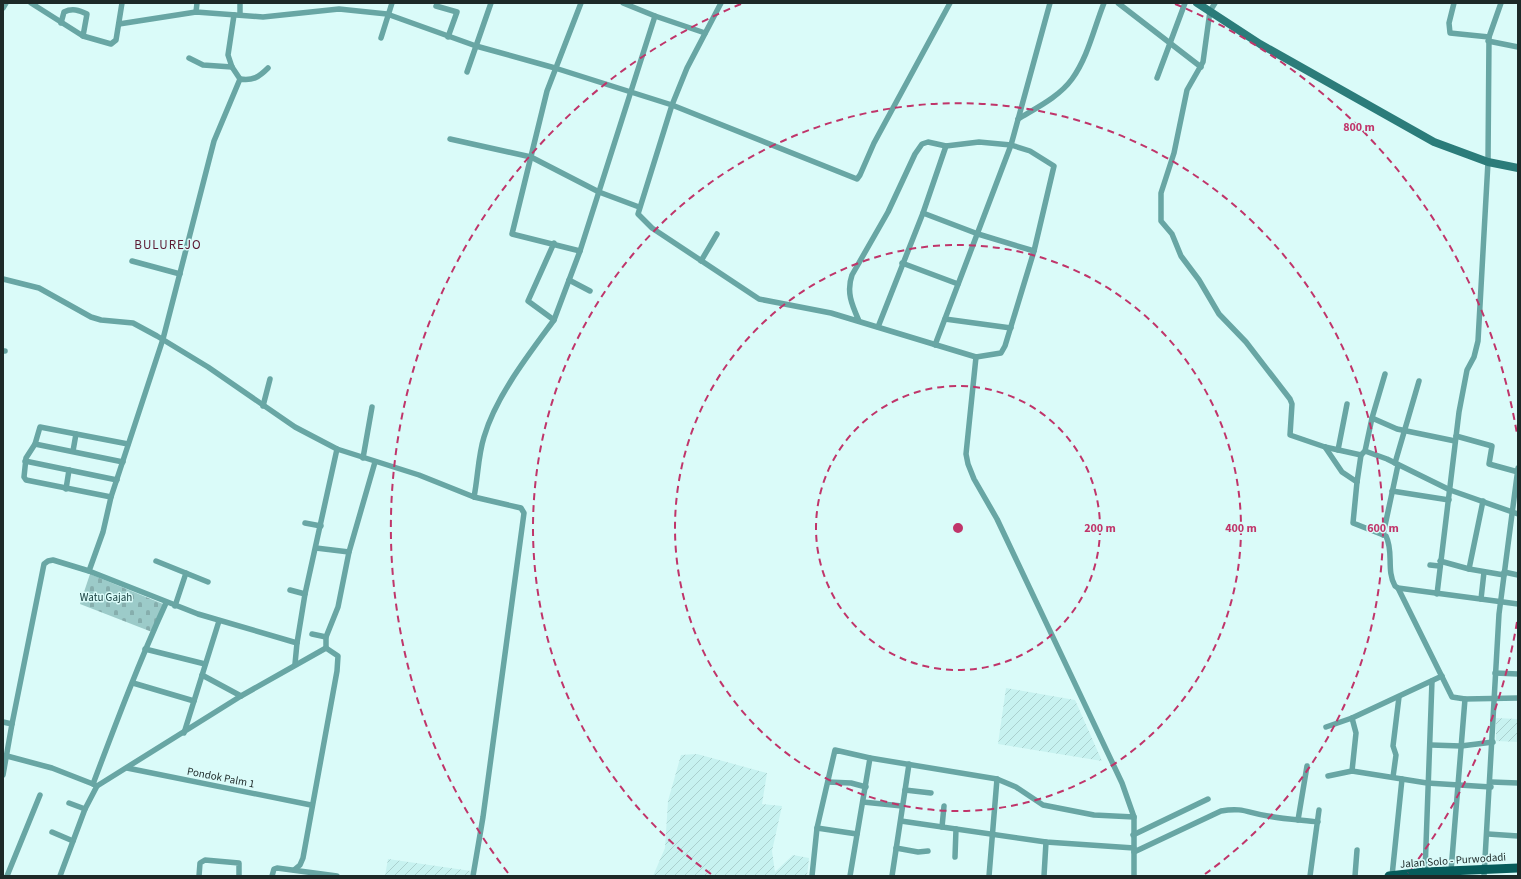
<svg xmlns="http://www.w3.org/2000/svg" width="1521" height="879" viewBox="0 0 1521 879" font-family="'Source Sans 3',sans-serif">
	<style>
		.industrial { fill: url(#industrial-furrows) }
		.cemetery { fill: url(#cemetery-stones) }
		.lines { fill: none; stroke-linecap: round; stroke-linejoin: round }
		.street { stroke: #68a6a4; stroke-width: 5.5 }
		.secondary { stroke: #2b7c7a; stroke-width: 8 }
		.primary { stroke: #065c5b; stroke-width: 9 }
		.ring { fill: none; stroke: #c0356a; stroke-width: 2; stroke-dasharray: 7 5 }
		.labels { text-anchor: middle; stroke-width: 3; stroke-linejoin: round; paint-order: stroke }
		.park-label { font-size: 11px; fill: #133b3b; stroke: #dafbf9 }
		.street-label { font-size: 11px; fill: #1d2928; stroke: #dafbf9 }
		.quarter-label { font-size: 13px; letter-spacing: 1px; fill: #5c1932; stroke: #dafbf9 }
		.centre { fill: #c0356a; stroke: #dafbf9; stroke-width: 2 }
		.ring-label { font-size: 12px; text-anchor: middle; font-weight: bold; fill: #c0356a; stroke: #dafbf9; stroke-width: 3; stroke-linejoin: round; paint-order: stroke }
	</style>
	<defs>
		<pattern id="industrial-furrows" width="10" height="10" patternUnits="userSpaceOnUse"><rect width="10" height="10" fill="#c7f2f0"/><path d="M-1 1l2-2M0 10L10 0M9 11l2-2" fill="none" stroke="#aad0ce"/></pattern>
		<pattern id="cemetery-stones" width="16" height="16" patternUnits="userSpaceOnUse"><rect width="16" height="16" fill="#9ccbc9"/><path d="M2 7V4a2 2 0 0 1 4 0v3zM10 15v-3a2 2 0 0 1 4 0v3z" fill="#86aead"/></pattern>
	</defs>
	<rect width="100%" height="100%" fill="#dafbf9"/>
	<g class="industrial">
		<polygon points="1006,688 1075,700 1102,761 998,744"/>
		<polygon points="1496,718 1518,719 1518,742 1496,741"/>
		<polygon points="697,754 767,773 762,804 782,806 772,851 775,872 793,855 809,858 807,876 653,876 665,848 668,801 681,755"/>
		<polygon points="388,859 471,871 470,876 385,876"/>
	</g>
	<polygon class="cemetery" points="90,574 163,604 152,632 80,604"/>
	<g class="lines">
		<g class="street">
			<polyline points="31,3 83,36 111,44 116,40 122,3"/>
			<polyline points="623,3 655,16"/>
			<path d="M721,3l-34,65 -15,37 -34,109 14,14 107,71 72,14 145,44 25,-4 4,-7 29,-95 20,-85 -24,-15 -19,-6 -32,-3 -33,4 -18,-4 -6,2 -7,10 -27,58 -36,63c-6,17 0,30 7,46"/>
			<polyline points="1118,3 1201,67"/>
			<polyline points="1215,3 1210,11 1203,62 1187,90 1174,153 1161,193 1161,221 1172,234 1181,256 1199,280 1219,314 1246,342 1290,399 1292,404 1290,435 1325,447 1361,455 1365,451 1372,418 1385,374"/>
			<polyline points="1454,3 1449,23 1450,33 1489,37"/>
			<polyline points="436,6 457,12 448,37"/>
			<polyline points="3,8 6,3"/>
			<polyline points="196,12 197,3"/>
			<polyline points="234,15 228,55 232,67 240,79"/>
			<polyline points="240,15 240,3"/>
			<path d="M61,23l3,-11c8,-4 15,-2 23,2l-4,22"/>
			<polyline points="119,24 196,12 263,17 339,9 387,14 476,46 555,68 672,105 857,179 860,175 874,143 950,3"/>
			<polyline points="381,38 392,3"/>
			<polyline points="1488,41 1518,47"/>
			<polyline points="189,58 203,65 232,67"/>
			<path d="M268,68c-9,9 -15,13 -28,11l-26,62 -51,198 -52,158 -8,35 -14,39 109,43 99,29"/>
			<polyline points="467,72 491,3"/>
			<polyline points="1157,78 1185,3"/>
			<path d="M1018,119c18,-11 41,-22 54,-40 16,-22 22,-51 32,-76"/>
			<polyline points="450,139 531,157 599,192 639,207"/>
			<polyline points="923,213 978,234 1034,251"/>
			<polyline points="580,251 512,234 547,91 581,3"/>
			<polyline points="132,261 180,274"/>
			<polyline points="701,261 717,234"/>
			<polyline points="902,263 958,284"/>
			<path d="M3,279l36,9 52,29 10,3 32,3 24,13 51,31 87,60 42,22 82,26 55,22c4,-20 4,-41 10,-60 12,-41 45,-83 70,-117l26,-69 75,-235 50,17"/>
			<polyline points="569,280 590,291"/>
			<polyline points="945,319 1011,328"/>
			<polyline points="554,320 528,301 554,243"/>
			<polyline points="878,327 923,213 946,146"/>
			<polyline points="935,345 1011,145 1050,3"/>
			<polyline points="3,351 5,351"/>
			<polyline points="976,357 966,454 968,464 974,479 997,519 1122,783 1134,817 1134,876"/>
			<polyline points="263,406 270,379"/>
			<polyline points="1372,418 1397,429 1455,441"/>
			<polyline points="1456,436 1492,446 1489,464 1518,472"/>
			<polyline points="35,444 123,462"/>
			<polyline points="1325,447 1342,472 1357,482"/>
			<polyline points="1338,450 1347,404"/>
			<polyline points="73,451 76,434"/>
			<polyline points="1365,451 1387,459 1450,490 1518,514"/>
			<path d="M1361,455l-4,27 -4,41 33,13c8,16 0,34 9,50l3,2 120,16"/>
			<polyline points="363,458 372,407"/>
			<polyline points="25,461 117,480"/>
			<polyline points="1395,463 1419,381"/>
			<polyline points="66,489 69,470"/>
			<polyline points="1392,491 1449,500"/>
			<polyline points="111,497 26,480 24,477 26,458 35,444 40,427 128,444"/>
			<polyline points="305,523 321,526"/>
			<polyline points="1383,535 1398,465"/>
			<polyline points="316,548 349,552"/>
			<polyline points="156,561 208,582"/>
			<polyline points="1440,561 1469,569 1483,501"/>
			<polyline points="1430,565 1439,566"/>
			<polyline points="1469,569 1504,575"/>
			<polyline points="1504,572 1518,575"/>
			<polyline points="1398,588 1452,697 1465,699 1518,698"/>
			<polyline points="290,590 305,594"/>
			<polyline points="1437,594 1459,412 1467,370 1474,357 1478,341 1488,162 1489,37 1501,3"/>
			<polyline points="1481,599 1484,572"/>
			<path d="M166,603c-27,59 -50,120 -73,181l4,2 144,-90 85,-48"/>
			<polyline points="175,606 186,573"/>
			<polyline points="312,634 326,637"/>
			<polyline points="326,648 326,637 338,607 349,552 375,462"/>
			<polyline points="145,649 205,664"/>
			<polyline points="295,664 297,643 305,594 337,449"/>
			<polyline points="1495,673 1518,674"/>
			<polyline points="202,675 241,696"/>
			<polyline points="133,683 194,701"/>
			<polyline points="1352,718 1356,733 1352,771"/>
			<polyline points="3,722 12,724 3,775"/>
			<polyline points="12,724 44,564 48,561 53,560 89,571"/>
			<polyline points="1326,727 1352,718 1442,676"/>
			<polyline points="184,733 219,621"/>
			<polyline points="1431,745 1461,746 1493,742"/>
			<polyline points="7,756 52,768 93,784"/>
			<polyline points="127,768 311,805"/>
			<polyline points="1328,776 1352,771 1427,783 1491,787"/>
			<polyline points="1393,777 1396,755 1393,746 1399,697"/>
			<polyline points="828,782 851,783 866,787"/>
			<polyline points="1491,782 1518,783"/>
			<polyline points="905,790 931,793"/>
			<polyline points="863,802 902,806"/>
			<polyline points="69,803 85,809"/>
			<polyline points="1298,820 1307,766"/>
			<polyline points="901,821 1046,842 1134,848"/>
			<polyline points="942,827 944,806"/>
			<polyline points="817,828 857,834"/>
			<polyline points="52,832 73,841"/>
			<polyline points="1488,834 1518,836"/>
			<polyline points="1133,835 1208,799"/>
			<polyline points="896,848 918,852 928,851"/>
			<path d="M1134,852l87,-41c22,-4 27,2 47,5 16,3 33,4 50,6"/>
			<polyline points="955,857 956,829"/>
			<polyline points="294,870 300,865 303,858 337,671 338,656 326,648"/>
			<polyline points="1451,871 1465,699"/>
			<polyline points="1425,872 1432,681"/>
			<polyline points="7,876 40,795"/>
			<polyline points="60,876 85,809 97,786"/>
			<polyline points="199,876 200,863 205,860 239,863 239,876"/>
			<polyline points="272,876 274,869 277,868 337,876"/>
			<polyline points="473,876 483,817 524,513 521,508 474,497"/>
			<polyline points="812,876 817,828 835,750 870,758 997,779 1016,787 1043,805 1094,815 1134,817"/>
			<polyline points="850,876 870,758"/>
			<polyline points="892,876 909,764"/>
			<polyline points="989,876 997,779"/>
			<polyline points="1044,876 1046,842"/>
			<polyline points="1310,876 1319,810"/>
			<polyline points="1355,876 1357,850"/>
			<polyline points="1392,876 1402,779"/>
			<polyline points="1484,876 1499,614 1518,468"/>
		</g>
		<polyline class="secondary" points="1197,3 1260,44 1434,142 1488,162 1518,168"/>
		<polyline class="primary" points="1389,876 1425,872 1518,868"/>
	</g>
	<g class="ring">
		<circle cx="958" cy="528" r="142"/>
		<circle cx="958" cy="528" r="283"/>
		<path d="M711 874A425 425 0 1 1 1205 874"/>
		<path d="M1517 622A567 567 0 0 1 1408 873M508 873A567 567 0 0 1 741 4M1175 4A567 567 0 0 1 1517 434"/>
	</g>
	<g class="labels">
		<g class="park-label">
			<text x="106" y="601">Watu Gajah</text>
		</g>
		<g class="street-label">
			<text transform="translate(221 777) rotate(11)" y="4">Pondok Palm 1</text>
			<text transform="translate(1453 860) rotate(-4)" y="4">Jalan Solo - Purwodadi</text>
		</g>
		<g class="quarter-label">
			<text x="168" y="249">BULUREJO</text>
		</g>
	</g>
	<circle cx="958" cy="528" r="6" class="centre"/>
	<g class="ring-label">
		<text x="1359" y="131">800 m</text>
		<text x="1100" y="532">200 m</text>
		<text x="1241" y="532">400 m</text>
		<text x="1383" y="532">600 m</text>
	</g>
	<rect width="1521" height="879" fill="none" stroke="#1d2928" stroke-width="8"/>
</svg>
